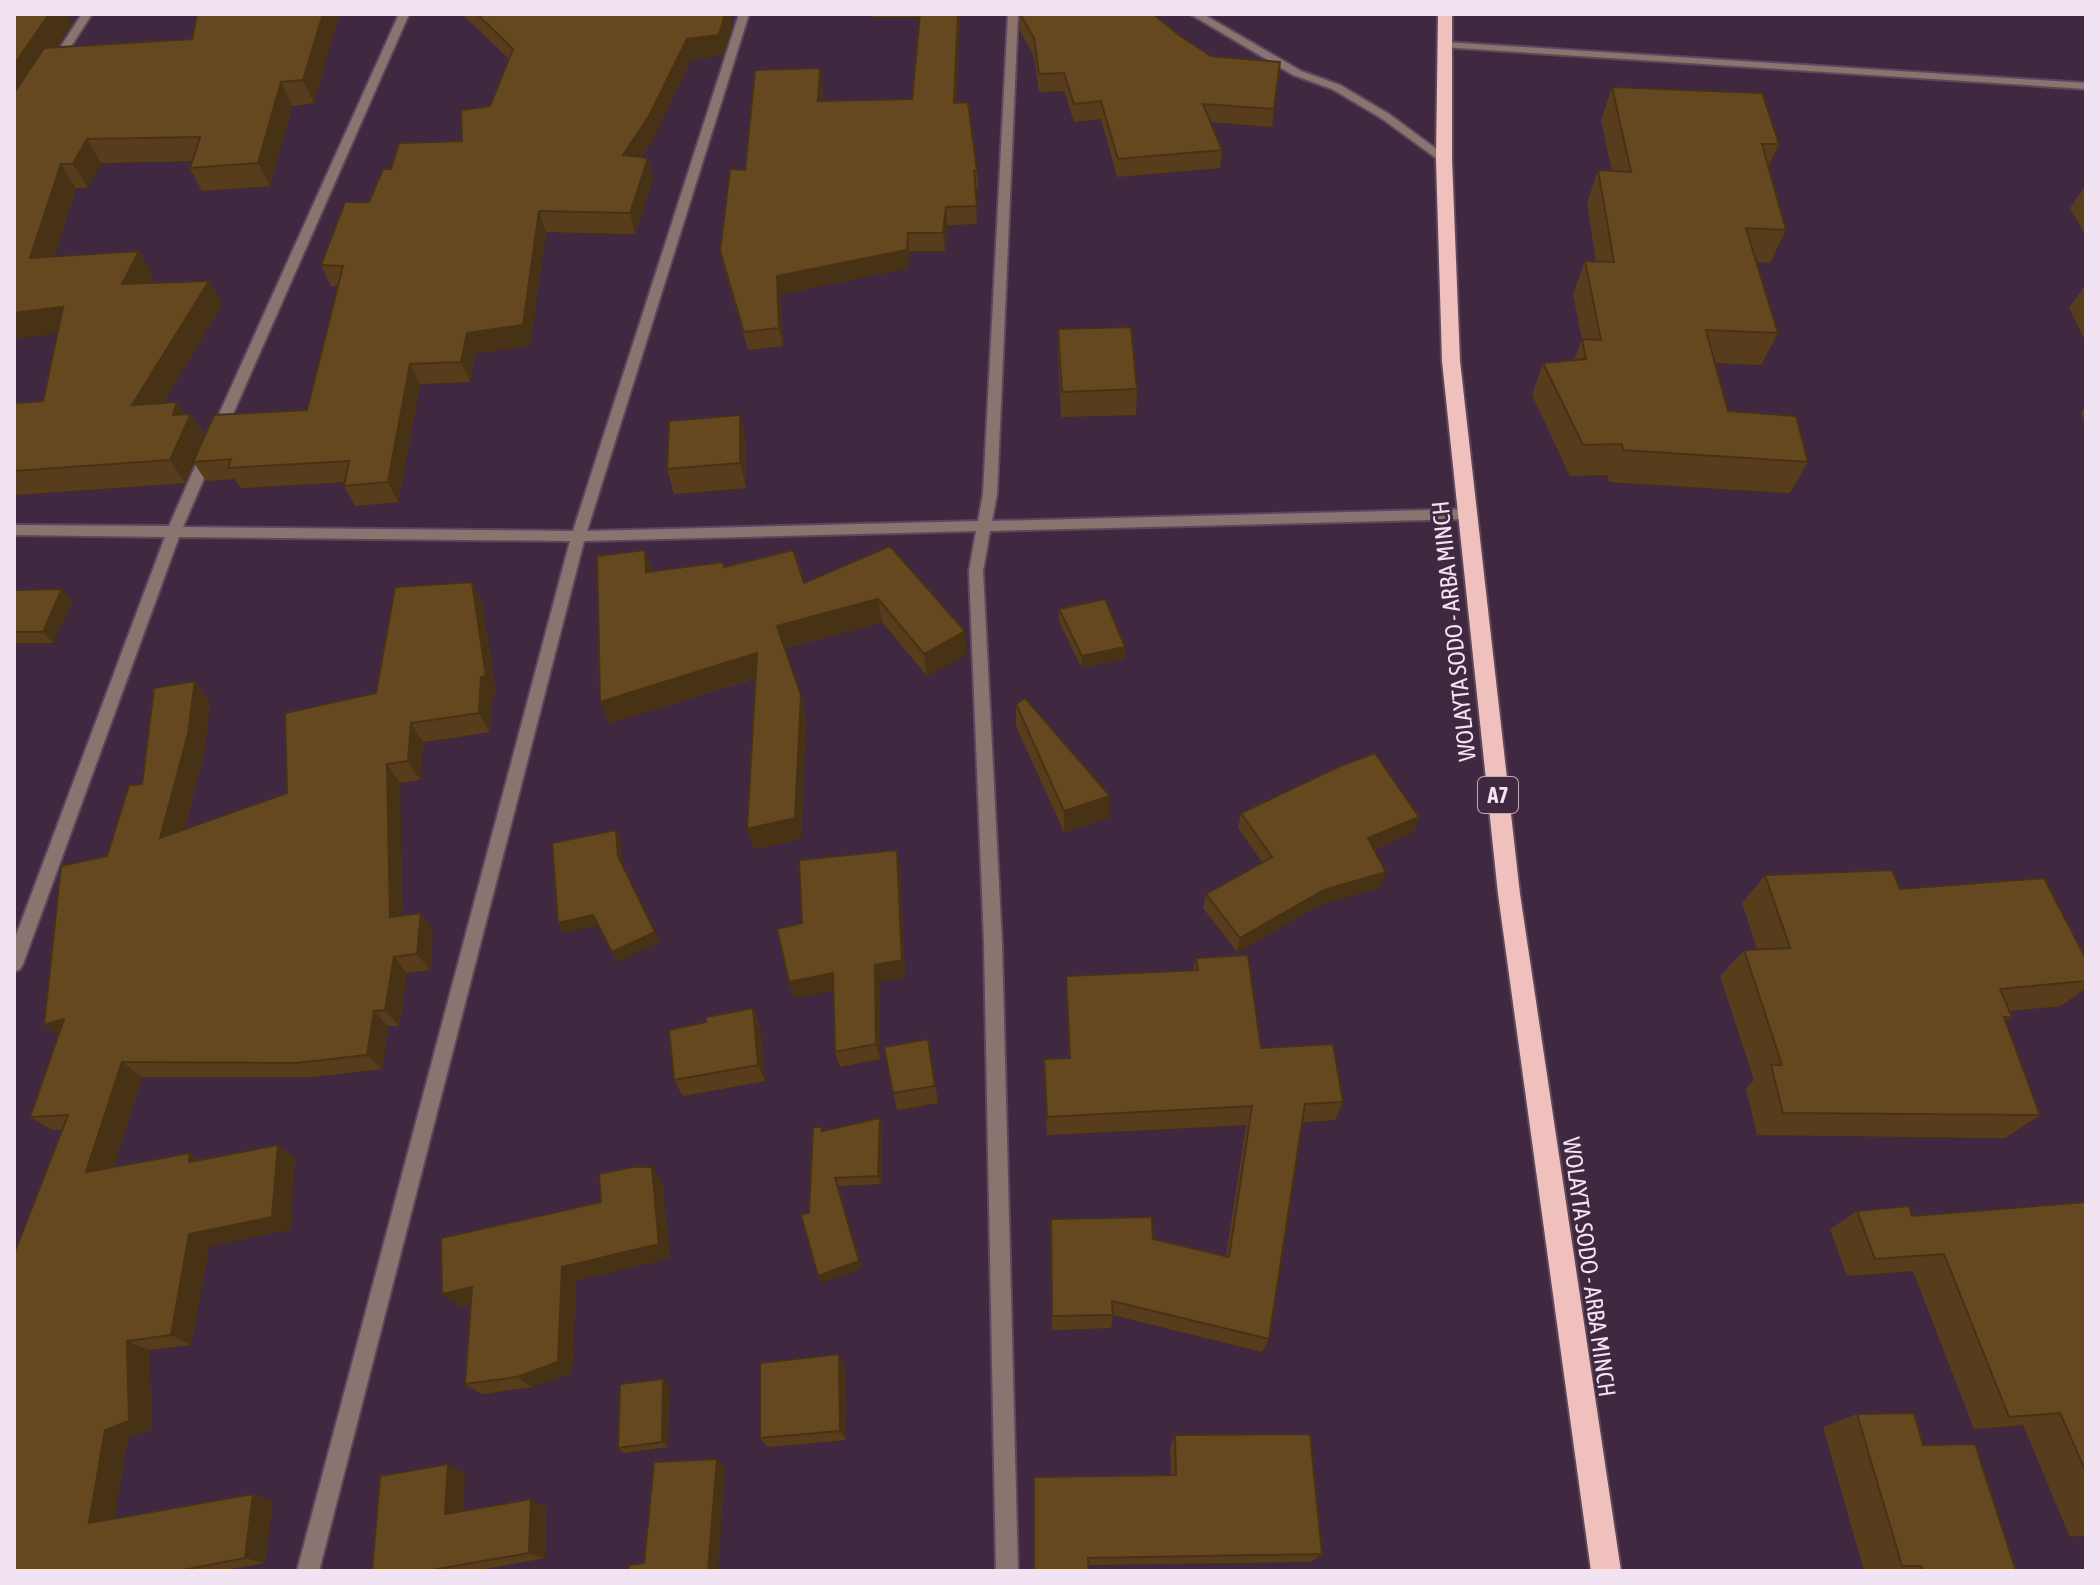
<svg xmlns="http://www.w3.org/2000/svg" width="2100" height="1585" viewBox="0 0 2100 1585" font-family="'Asap Condensed',sans-serif">
	<style>
		.lines { fill: none; stroke-linecap: round; stroke-linejoin: round }
		.minor-casing { stroke: #5c475c; stroke-width: 4 }
		.trunk-casing { stroke: #5c475c; stroke-width: 4 }
		.minor { fill: #8b7370; fill-rule: evenodd }
		.trunk { fill: #f0c0bc; fill-rule: evenodd }
		.wall { fill: #573d1c }
		.shaded-wall { fill: #473216 }
		.building { fill: #654720; stroke: #473216; stroke-width: 2 }
		.labels { text-anchor: middle; stroke-width: 6; stroke-linejoin: round; paint-order: stroke }
		.shield { fill: #402940; stroke: #bdabbd; stroke-width: 2 }
		.shield-label { font-size: 22px; font-weight: bold; fill: #f2e3f2 }
		.street-label { font-size: 24px; fill: #f2e3f2; stroke: #402940 }
	</style>
	<rect width="100%" height="100%" fill="#402940"/>
	<g class="lines">
		<defs>
			<g id="minor">
				<polygon points="82,14 92,14 59,65 51,65 50,63"/>
				<polygon points="399,14 409,14 225,432 223,435 213,435 211,432"/>
				<polygon points="739,14 749,14 587,531 978,521 983,494 1008,14 1018,14 997,494 992,521 1468,509 1475,514 1468,519 990,531 983,571 1002,943 1018,1571 996,1571 984,943 969,571 976,531 584,541 319,1571 297,1571 570,541 179,537 23,964 20,969 14,972 14,941 165,537 14,535 14,525 169,526 201,453 208,448 215,453 183,527 573,531"/>
				<polygon points="1190,14 1203,14 1301,71 1340,85 1389,114 1450,159 1440,161 1381,118 1332,89 1293,75"/>
				<polygon points="1445,42 2086,83 2086,89 1441,47 1440,45"/>
			</g>
			<polygon id="trunk" points="1438,14 1452,14 1452,159 1460,361 1520,894 1621,1571 1591,1571 1498,894 1442,361 1436,159"/>
		</defs>
		<use href="#minor" class="minor-casing"/>
		<use href="#trunk" class="trunk-casing"/>
		<use href="#minor" class="minor"/>
		<use href="#trunk" class="trunk"/>
	</g>
	<g class="wall">
		<polygon points="14,14 67,14 72,24 56,48 192,39 339,14 314,103 292,106 270,186 202,191 190,168 192,161 101,163 88,188 76,188 54,257 153,275 149,283 209,281 222,304 163,403 185,414 205,435 307,410 338,286 331,286 321,265 369,202 391,169 462,141 490,106 509,59 462,14 731,14 731,30 723,55 691,59 654,137 641,157 648,158 653,178 635,234 546,232 530,345 475,353 470,382 420,384 398,502 355,506 344,486 345,482 241,488 235,479 206,481 194,463 185,483 14,495 14,403 43,401 58,333"/>
		<polygon points="871,14 960,14 956,103 977,171 978,189 975,189 977,224 947,225 945,251 909,251 908,268 780,294 783,346 748,350 724,269 720,251 745,170 823,86 822,101 912,99 920,17 873,17"/>
		<polygon points="1020,14 1179,35 1211,56 1280,62 1272,127 1211,122 1222,150 1220,168 1117,177 1101,119 1074,122 1064,91 1039,92 1034,56 1020,31"/>
		<polygon points="1612,87 1779,144 1768,167 1786,230 1770,263 1756,262 1778,333 1761,365 1715,363 1728,411 1808,462 1790,493 1609,482 1608,475 1570,476 1532,395 1543,363 1574,360 1582,339 1573,294 1585,261 1596,262 1587,203 1598,170 1612,171 1601,120"/>
		<polygon points="2086,185 2086,236 2070,208"/>
		<polygon points="2086,284 2086,343 2069,308"/>
		<polygon points="1058,329 1137,389 1136,415 1061,417 1058,354"/>
		<polygon points="2086,406 2086,424 2081,413"/>
		<polygon points="746,440 746,488 674,494 667,469"/>
		<polygon points="890,546 967,654 927,676 882,622 785,648 806,717 801,838 754,849 756,678 609,723 652,572 723,562 724,567 804,583"/>
		<polygon points="14,590 73,601 53,643 14,643"/>
		<polygon points="482,602 496,695 491,696 490,732 423,742 420,780 400,783 402,915 421,913 433,930 430,970 407,973 399,1026 388,1026 382,1069 312,1077 142,1077 113,1167 190,1153 200,1160 278,1145 295,1158 290,1229 209,1246 191,1345 149,1350 152,1429 128,1437 114,1518 273,1500 265,1563 220,1571 14,1571 62,1130 52,1130 30,1117 59,1035 44,1025 107,856 142,784 210,701 204,752 184,830 287,793 376,693"/>
		<polygon points="1059,609 1125,647 1124,659 1081,667 1059,621"/>
		<polygon points="1016,704 1109,817 1064,832 1016,726"/>
		<polygon points="1241,813 1419,817 1413,832 1374,849 1386,872 1380,887 1319,905 1237,952 1203,908 1206,894 1262,862 1238,828"/>
		<polygon points="897,850 900,868 905,977 879,982 880,1059 840,1067 835,1052 833,990 794,998 789,982 802,923"/>
		<polygon points="1765,875 1900,889 2086,959 2086,988 2061,1006 2009,1011 2012,1017 2006,1021 2040,1115 2005,1138 1757,1135 1746,1088 1754,1080 1720,976 1744,950 1757,949 1742,903"/>
		<polygon points="1196,958 1261,1048 1343,1102 1335,1120 1302,1122 1269,1339 1262,1352 1113,1315 1111,1328 1052,1330 1051,1219 1153,1239 1226,1256 1246,1125 1047,1135 1044,1059 1069,1058 1066,997 1066,976 1193,970"/>
		<polygon points="753,1008 760,1026 765,1081 683,1096 674,1080 706,1022"/>
		<polygon points="928,1039 938,1103 897,1110 884,1047"/>
		<polygon points="880,1118 882,1126 881,1184 838,1186 862,1268 821,1283 822,1131"/>
		<polygon points="662,1182 670,1258 576,1280 572,1373 532,1387 482,1394 465,1384 471,1304 459,1306 601,1202"/>
		<polygon points="2086,1202 2086,1535 2070,1537 2023,1425 1974,1429 1913,1271 1847,1276 1830,1229 1857,1211 1912,1216"/>
		<polygon points="839,1354 845,1365 846,1440 768,1447 760,1438"/>
		<polygon points="669,1385 668,1447 624,1453 618,1448"/>
		<polygon points="1857,1414 1923,1445 2016,1571 1864,1571 1823,1427"/>
		<polygon points="1175,1435 1322,1554 1311,1562 1088,1565 1034,1571 1171,1475 1170,1448"/>
		<polygon points="465,1473 463,1511 546,1506 545,1558 474,1571 372,1571"/>
	</g>
	<g class="shaded-wall">
		<polygon points="45,14 67,14 72,24 14,111 14,65"/>
		<polygon points="323,14 339,14 314,103 303,80"/>
		<polygon points="725,14 731,14 731,30 723,55 691,59 654,137 628,176 623,155 687,39"/>
		<polygon points="958,14 960,14 955,121 954,103"/>
		<polygon points="820,68 823,86 820,119 818,101"/>
		<polygon points="281,82 292,106 270,186 258,163"/>
		<polygon points="87,139 101,163 88,188 73,164"/>
		<polygon points="648,158 653,178 635,234 630,213"/>
		<polygon points="61,164 76,188 46,282 30,258"/>
		<polygon points="946,207 947,225 945,251 943,233"/>
		<polygon points="539,211 546,232 530,345 475,353 470,382 461,362 467,333"/>
		<polygon points="908,233 909,251 908,268 780,294 783,346 779,328 777,276"/>
		<polygon points="139,251 153,275 137,308 122,284"/>
		<polygon points="209,281 222,304 148,428 132,405"/>
		<polygon points="63,307 79,330 14,339 14,313"/>
		<polygon points="410,364 420,384 398,502 388,482"/>
		<polygon points="177,402 188,420 191,414 206,436 193,462 194,463 185,483 170,460 173,415"/>
		<polygon points="740,415 746,440 746,488 740,463"/>
		<polygon points="645,550 653,573 646,572"/>
		<polygon points="472,582 482,602 496,695 491,696 490,732 479,713"/>
		<polygon points="62,589 73,601 53,643 43,632"/>
		<polygon points="878,599 882,622 783,648 777,626"/>
		<polygon points="965,631 967,654 927,676 924,654"/>
		<polygon points="1125,647 1124,659 1081,667 1082,656"/>
		<polygon points="757,653 763,675 609,723 600,702"/>
		<polygon points="195,681 210,701 204,752 177,856 160,838"/>
		<polygon points="801,695 806,717 801,838 754,849 747,829"/>
		<polygon points="411,723 423,742 420,780 408,761"/>
		<polygon points="387,764 400,783 403,934 390,917"/>
		<polygon points="1110,796 1109,817 1064,832 1064,811"/>
		<polygon points="1419,817 1413,832 1363,853 1368,838"/>
		<polygon points="616,830 621,841 623,867 618,856"/>
		<polygon points="897,850 900,868 905,977 879,982 880,1059 876,1044 875,965"/>
		<polygon points="1386,872 1380,887 1319,905 1237,952 1240,938 1324,890"/>
		<polygon points="421,913 433,930 430,970 417,954"/>
		<polygon points="593,915 598,925 563,933 558,923"/>
		<polygon points="655,932 660,942 617,962 612,952"/>
		<polygon points="394,957 407,973 399,1026 385,1010"/>
		<polygon points="833,973 838,990 794,998 789,982"/>
		<polygon points="753,1008 760,1026 765,1081 758,1065"/>
		<polygon points="374,1011 388,1026 382,1069 367,1055"/>
		<polygon points="64,1019 65,1040 44,1025"/>
		<polygon points="122,1062 142,1077 108,1185 86,1172"/>
		<polygon points="880,1118 882,1126 881,1184 878,1176"/>
		<polygon points="278,1145 295,1158 290,1229 209,1246 191,1345 171,1335 189,1234"/>
		<polygon points="190,1153 209,1166 189,1162"/>
		<polygon points="652,1167 662,1182 670,1258 576,1280 572,1373 532,1387 517,1377 562,1267"/>
		<polygon points="835,1178 862,1268 821,1283 818,1276"/>
		<polygon points="472,1287 488,1300 459,1306 442,1294"/>
		<polygon points="127,1341 149,1350 152,1429 128,1437 113,1528 89,1523 105,1430"/>
		<polygon points="839,1354 845,1365 846,1440 840,1431"/>
		<polygon points="663,1379 669,1385 668,1447 662,1442"/>
		<polygon points="717,1459 725,1466 718,1571 708,1571"/>
		<polygon points="448,1464 465,1473 463,1521 445,1514"/>
		<polygon points="253,1494 273,1500 265,1563 245,1558"/>
		<polygon points="531,1499 546,1506 545,1558 529,1553"/>
	</g>
	<g class="building">
		<polygon points="14,14 49,14 14,65"/>
		<polygon points="197,14 323,14 303,80 281,82 258,163 190,168 200,137 87,139 73,164 61,164 30,258 139,251 122,284 209,281 132,405 177,402 173,415 191,414 170,460 14,471 14,403 43,401 63,307 14,313 14,93 44,48 192,39"/>
		<polygon points="477,14 725,14 719,35 687,39 649,116 623,155 648,158 630,213 539,211 523,325 467,333 461,362 410,364 388,482 344,486 349,461 228,468 231,459 193,462 214,415 307,410 343,266 321,265 345,202 369,202 383,169 391,169 399,143 462,141 461,110 490,106 513,49"/>
		<polygon points="920,14 958,14 954,103 968,102 977,171 974,171 977,206 946,207 943,233 908,233 907,250 777,276 779,328 744,332 720,251 730,169 745,170 755,70 820,68 818,101 912,99"/>
		<polygon points="1020,14 1153,14 1179,35 1211,56 1280,62 1274,109 1203,104 1222,150 1118,159 1101,101 1074,104 1064,73 1039,74 1034,38"/>
		<polygon points="1612,87 1762,93 1779,144 1762,144 1786,230 1746,228 1778,333 1706,330 1728,411 1796,416 1808,462 1623,450 1622,444 1583,445 1543,363 1586,359 1582,339 1601,340 1585,261 1614,262 1598,170 1631,172"/>
		<polygon points="1131,327 1137,389 1062,392 1058,329"/>
		<polygon points="740,415 740,463 667,469 669,421"/>
		<polygon points="890,546 965,631 924,654 878,599 777,626 801,695 795,818 747,829 757,653 600,702 597,556 645,550 646,572 723,562 724,567 793,550 804,583"/>
		<polygon points="472,582 486,676 481,677 479,713 411,723 408,761 387,764 390,917 421,913 417,954 394,957 385,1010 374,1011 367,1055 296,1063 122,1062 86,1172 190,1153 189,1162 278,1145 272,1217 189,1234 171,1335 127,1341 129,1421 105,1430 89,1523 253,1494 245,1558 178,1571 14,1571 14,1254 68,1115 30,1117 64,1019 44,1025 61,866 107,856 129,785 142,784 154,688 195,681 188,734 160,838 287,793 285,713 376,693 395,587"/>
		<polygon points="62,589 43,632 14,632 14,590"/>
		<polygon points="1105,599 1125,647 1082,656 1059,609"/>
		<polygon points="1025,698 1110,796 1064,811 1016,704"/>
		<polygon points="1375,753 1419,817 1368,838 1386,872 1324,890 1240,938 1206,894 1272,857 1241,813 1338,767"/>
		<polygon points="616,830 618,856 655,932 612,952 593,915 558,923 552,843"/>
		<polygon points="897,850 902,960 875,965 876,1044 835,1052 833,973 789,982 777,929 802,923 799,860"/>
		<polygon points="1892,870 1900,889 2044,878 2086,959 2086,981 2000,989 2012,1017 2004,1017 2040,1115 1783,1113 1771,1065 1782,1065 1744,950 1790,948 1765,875"/>
		<polygon points="1248,955 1261,1048 1333,1044 1343,1102 1305,1104 1269,1339 1112,1301 1113,1315 1052,1316 1051,1219 1152,1217 1153,1239 1229,1257 1252,1106 1047,1117 1044,1059 1070,1058 1066,976 1198,970 1196,958"/>
		<polygon points="753,1008 758,1065 674,1080 669,1030 706,1022 706,1017"/>
		<polygon points="928,1039 935,1086 893,1093 884,1047"/>
		<polygon points="880,1118 878,1176 835,1178 859,1261 818,1276 801,1215 809,1213 813,1127 821,1127 822,1131"/>
		<polygon points="632,1167 652,1167 659,1244 562,1267 558,1362 517,1377 465,1384 472,1287 442,1294 441,1238 601,1202 599,1174"/>
		<polygon points="2086,1202 2086,1472 2060,1413 2009,1417 1944,1254 1875,1259 1857,1211 1909,1206 1912,1216"/>
		<polygon points="839,1354 840,1431 760,1438 760,1363"/>
		<polygon points="663,1379 662,1442 618,1448 620,1384"/>
		<polygon points="1914,1413 1923,1445 1975,1444 2016,1571 1922,1571 1921,1566 1902,1566 1857,1414"/>
		<polygon points="1310,1434 1322,1554 1088,1558 1089,1571 1034,1571 1034,1477 1176,1475 1175,1435"/>
		<polygon points="717,1459 708,1571 629,1571 629,1565 644,1563 654,1462"/>
		<polygon points="448,1464 445,1514 531,1499 529,1553 426,1571 372,1571 380,1476"/>
	</g>
	<g class="labels">
		<rect class="shield" x="1478" y="777" width="40" height="36" rx="6"/>
		<g class="shield-label">
			<text x="1498" y="803">A7</text>
		</g>
		<g class="street-label">
			<text transform="translate(1454 631) rotate(-96)" y="8">WOLAYTA SODO - ARBA MINCH</text>
			<text transform="translate(1589 1267) rotate(82)" y="8">WOLAYTA SODO - ARBA MINCH</text>
		</g>
	</g>
	<rect width="2100" height="1585" fill="none" stroke="#f2e3f2" stroke-width="32"/>
</svg>
